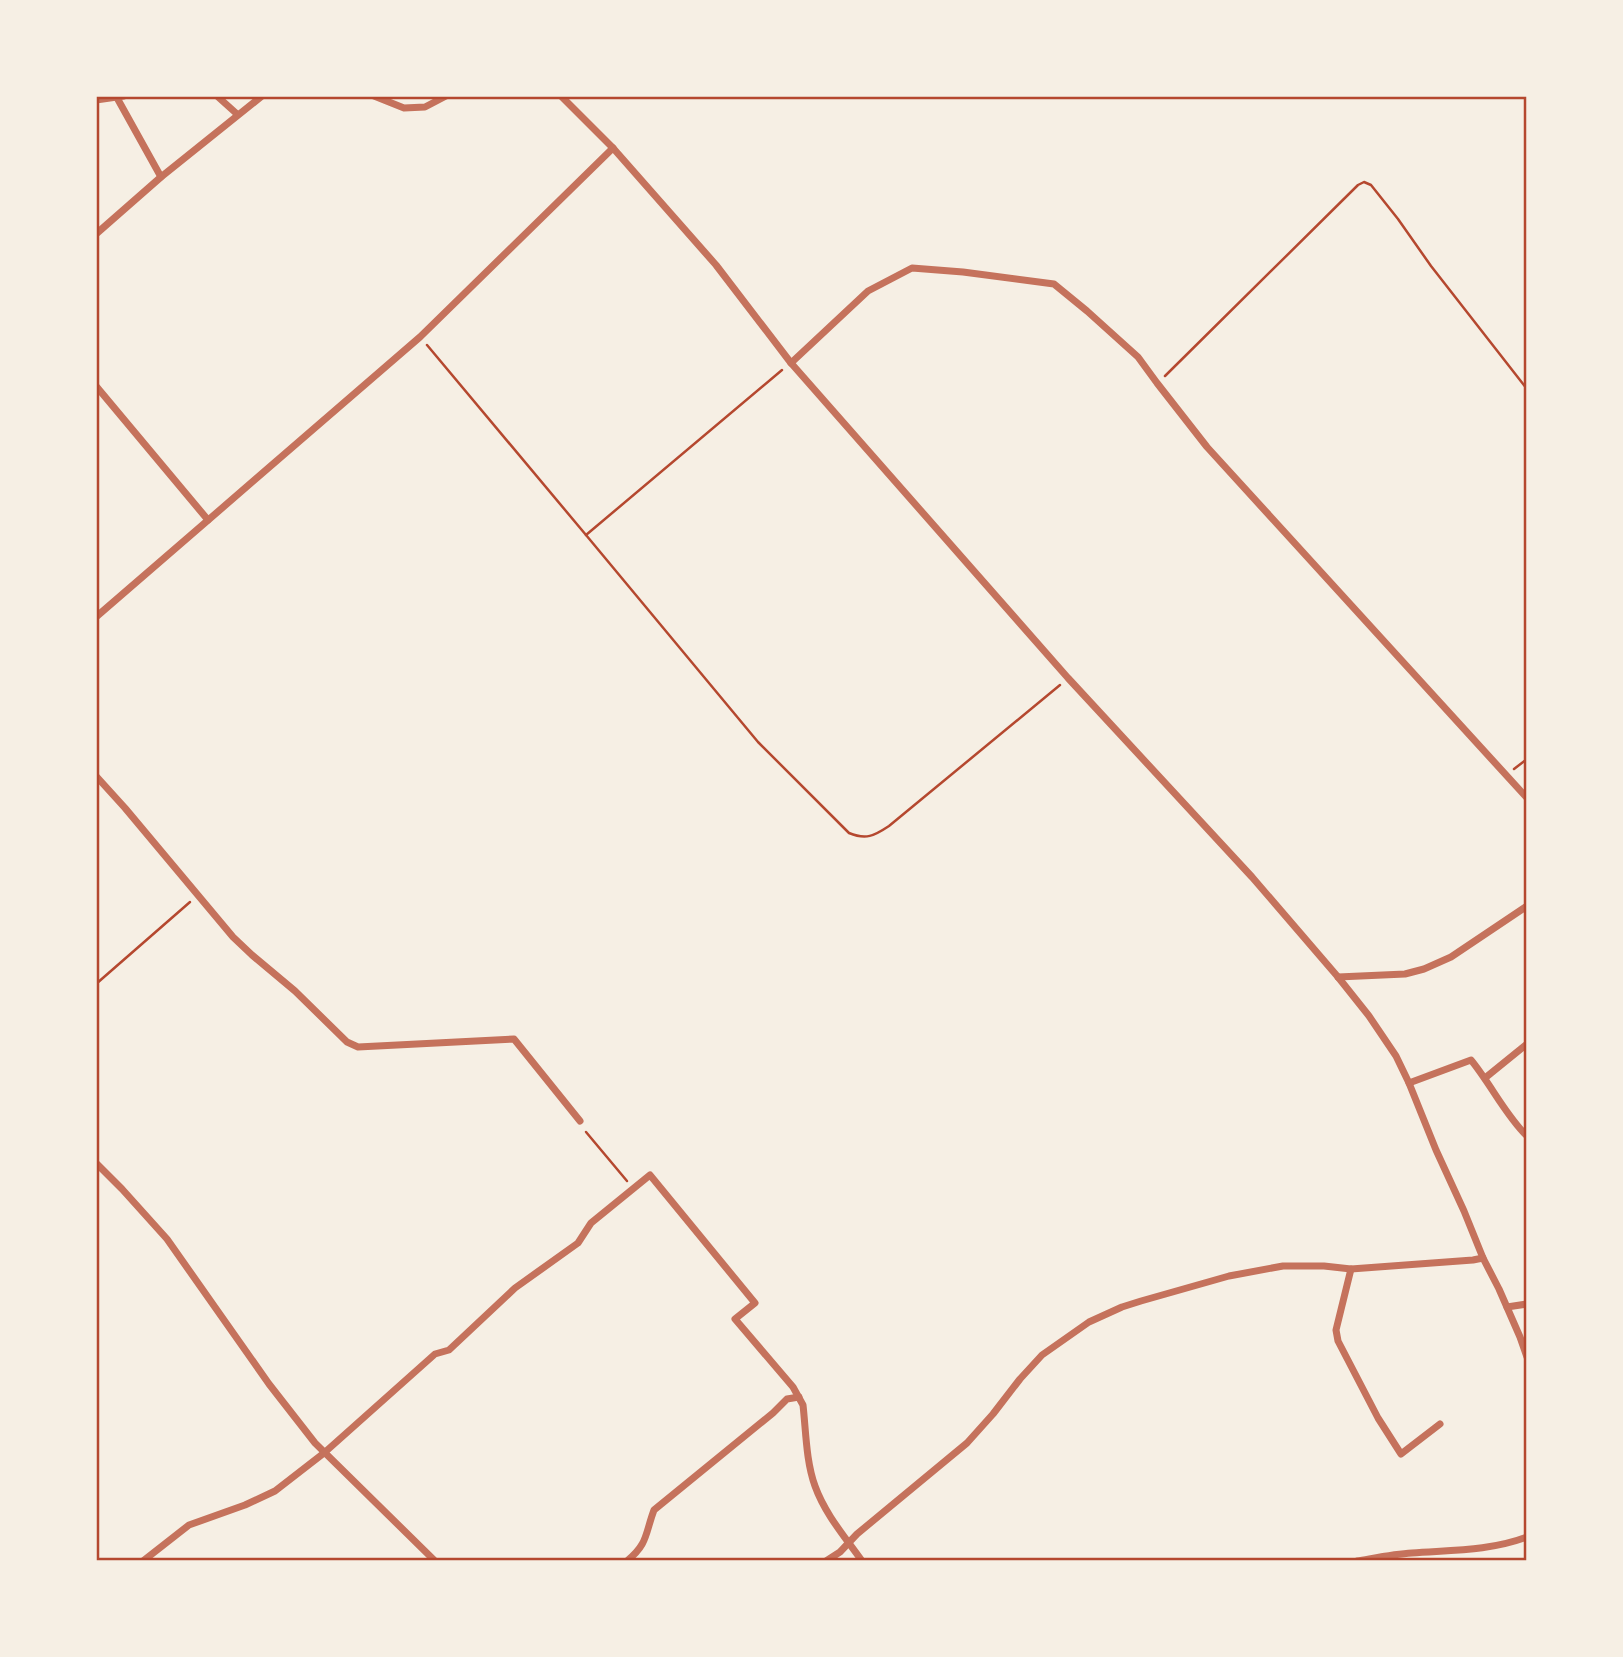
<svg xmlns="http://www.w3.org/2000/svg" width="1623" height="1657" viewBox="0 0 1623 1657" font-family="'Open Sans',sans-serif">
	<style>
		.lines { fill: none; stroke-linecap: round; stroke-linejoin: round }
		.path { stroke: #b5482f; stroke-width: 2.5 }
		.minor { stroke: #c5725c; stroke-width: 7 }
		.neatline { fill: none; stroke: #b5482f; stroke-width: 2.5 }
	</style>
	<rect width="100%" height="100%" fill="#f6efe4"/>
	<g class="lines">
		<g class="path">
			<polyline points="427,345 586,535"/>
			<path d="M782,370l-196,165 172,207 91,91c17,7 25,3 40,-7l171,-141"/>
			<polyline points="1165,376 1358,185 1364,182 1371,185 1398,219 1431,266 1527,389"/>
			<polyline points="1514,769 1527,759"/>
			<polyline points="96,984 190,902"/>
			<polyline points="586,1132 627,1181"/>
		</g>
		<g class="minor">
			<polyline points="116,96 161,177"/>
			<polyline points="217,96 237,114"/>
			<polyline points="374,96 404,108 425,107 446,96"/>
			<polyline points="561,96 613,148 716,265 791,363 1068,678 1252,877 1338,977 1369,1016 1396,1056 1409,1083 1436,1150 1464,1211 1483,1258 1499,1289 1520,1337 1527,1357"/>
			<polyline points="96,100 124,96"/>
			<polyline points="96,234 161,177 262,96"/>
			<polyline points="791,363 868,291 912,268 963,272 1054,284 1087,311 1138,357 1157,383 1207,447 1527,798"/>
			<polyline points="96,386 208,520"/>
			<polyline points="96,617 420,337 613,148"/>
			<polyline points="96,776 125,808 233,937 252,955 295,991 347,1042 358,1047 514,1039 580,1121"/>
			<polyline points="1338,977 1405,974 1424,969 1451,957 1527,906"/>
			<polyline points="1485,1078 1527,1044"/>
			<path d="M1409,1083l62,-23c19,23 35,56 56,76"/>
			<polyline points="96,1163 122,1189 167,1239 269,1384 315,1443 435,1561"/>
			<polyline points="1351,1269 1336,1330 1338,1341 1378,1418 1401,1454 1440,1424"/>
			<polyline points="1507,1307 1527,1304"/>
			<path d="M143,1561l46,-36 56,-20 30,-14 49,-38 111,-99 14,-4 66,-62 63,-45 13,-20 59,-48 105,128 -20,16 58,68 10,18c3,27 3,56 12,81 10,28 30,51 47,75"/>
			<path d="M627,1561c21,-17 18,-27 27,-51l119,-97 14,-14 12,-2"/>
			<polyline points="826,1561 840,1552 857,1534 967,1443 993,1414 1020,1379 1042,1355 1089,1322 1122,1307 1141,1301 1229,1276 1283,1266 1324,1266 1351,1269 1473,1260 1483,1258"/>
			<path d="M1357,1561c18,-3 37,-7 55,-8 39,-3 78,-2 115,-16"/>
		</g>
	</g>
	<rect width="1623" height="1657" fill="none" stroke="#f6efe4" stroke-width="196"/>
	<rect x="98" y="98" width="1427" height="1461" class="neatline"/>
</svg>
